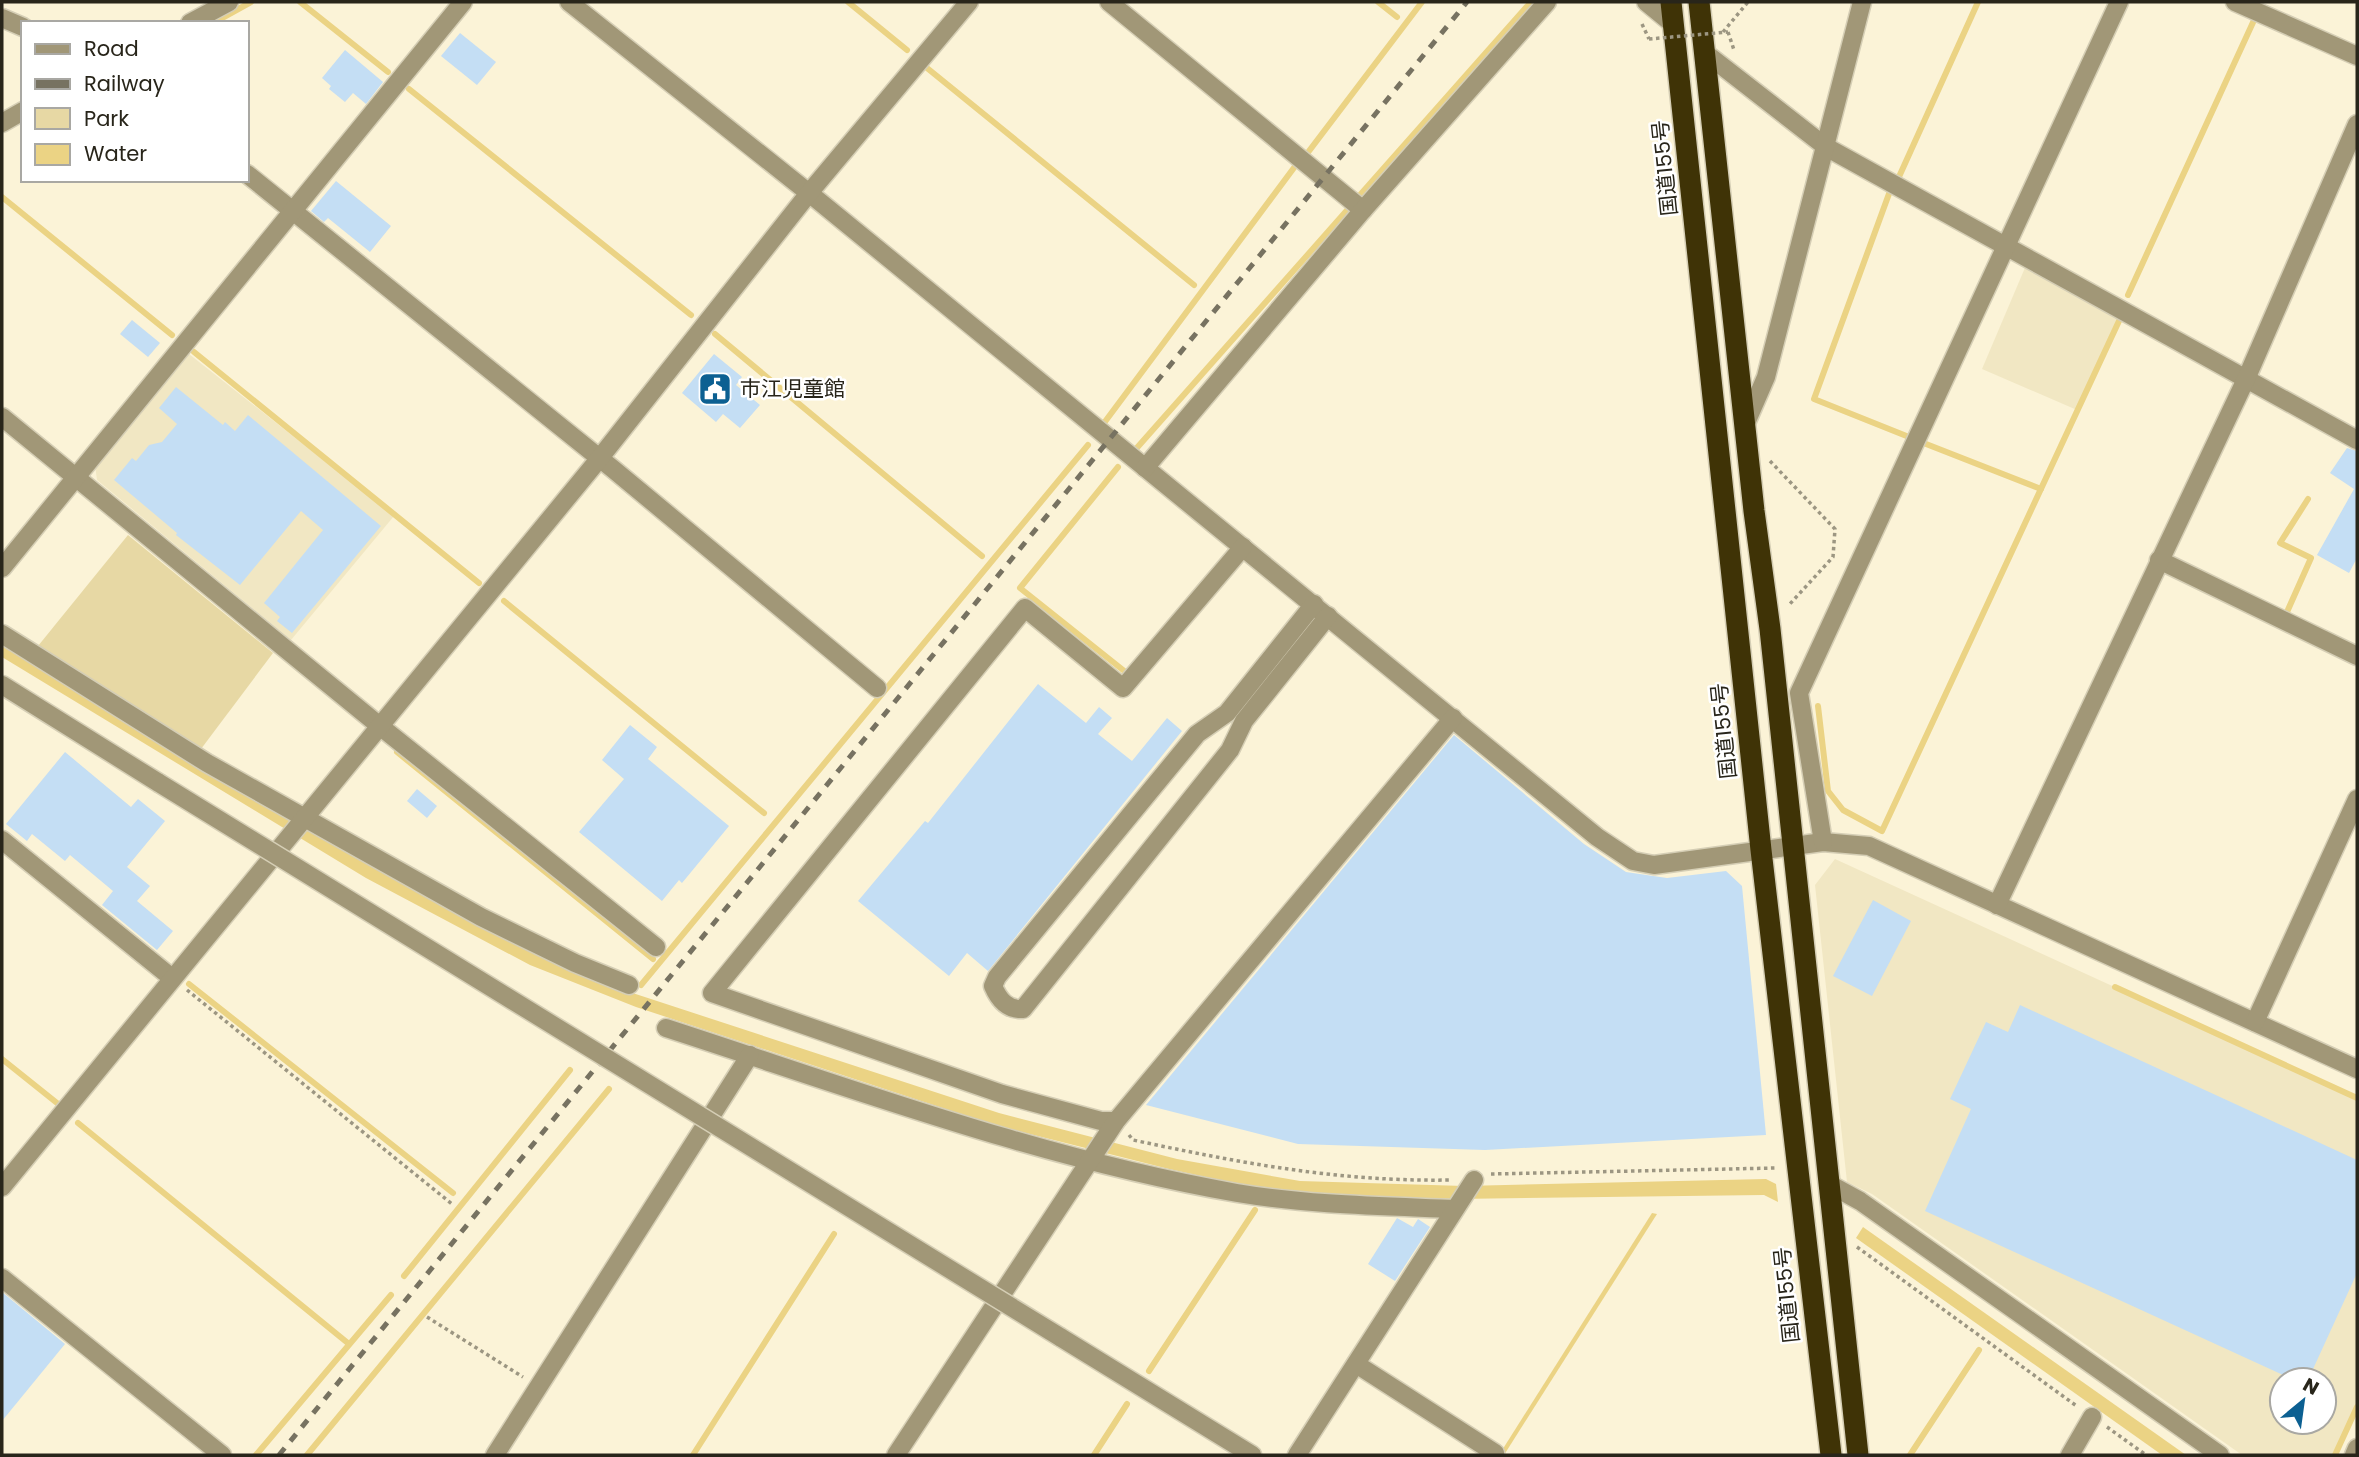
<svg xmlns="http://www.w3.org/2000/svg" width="2359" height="1457" viewBox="0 0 2359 1457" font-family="Poppins,'Noto Sans JP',sans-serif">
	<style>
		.built { fill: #f1e7c3; fill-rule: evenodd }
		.green { fill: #e7d8a4 }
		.water { fill: #ebd384 }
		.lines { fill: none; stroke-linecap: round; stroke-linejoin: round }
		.stream { stroke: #ebd384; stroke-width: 6 }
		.building { fill: #c4def4 }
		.minor-casing { stroke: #d5ceb5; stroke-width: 21 }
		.highway-casing { stroke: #d5ceb5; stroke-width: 24 }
		.path { stroke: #9c9682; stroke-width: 3.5; stroke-dasharray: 3.5 3.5; stroke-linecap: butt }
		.minor { stroke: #a19777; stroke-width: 18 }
		.highway { stroke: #3f3306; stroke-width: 21 }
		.rail { stroke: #777261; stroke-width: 5; stroke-dasharray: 9 9; stroke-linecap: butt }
		.minor-bridge-casing { stroke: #d5ceb5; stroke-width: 21; stroke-linecap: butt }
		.path-bridge { stroke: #9c9682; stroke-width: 3.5; stroke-dasharray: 3.5 3.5; stroke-linecap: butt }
		.minor-bridge { stroke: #a19777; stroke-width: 18 }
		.labels { text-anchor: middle; stroke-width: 5; stroke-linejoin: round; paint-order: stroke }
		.street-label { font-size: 21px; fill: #28251a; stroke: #fff }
		.poi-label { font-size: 21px; fill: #28251a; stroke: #fff; text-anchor: start }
	</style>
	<rect width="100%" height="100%" fill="#fbf3d7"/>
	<g class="built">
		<polygon points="2027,263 2121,315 2077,410 1982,369"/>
		<polygon points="189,354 394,516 291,640 97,480 95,465"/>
		<path d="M1835,859l522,239v309l-22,48h-93l-370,-261 -25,-12 -32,-297zM2282,1380h42v42h-42z"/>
	</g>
	<polygon class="green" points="128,535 273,653 201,749 38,646"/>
	<g class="water">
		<polygon points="2,642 599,982 999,1113 1177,1159 1300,1181 1464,1186 1766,1179 1776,1184 1778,1202 1764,1195 1456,1199 1312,1195 1242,1185 1169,1169 994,1125 636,1007 530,965 366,878 2,657"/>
		<polygon points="1652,1213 1657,1214 1504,1455 1499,1455"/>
		<polygon points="1863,1227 2186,1455 2162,1455 1856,1238"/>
	</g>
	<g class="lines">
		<g class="stream">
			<polyline points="300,2 388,72"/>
			<polyline points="848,2 907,50"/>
			<polyline points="1378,2 1397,17"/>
			<polyline points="213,23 251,2"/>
			<polyline points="927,68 1194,285"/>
			<polyline points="409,89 691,315"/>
			<polyline points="1306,155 1422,2"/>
			<polyline points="1898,179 1978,2"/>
			<polyline points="1890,191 1814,399 1909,437"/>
			<polyline points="1360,195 1531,2"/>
			<polyline points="2,197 172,335"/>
			<polyline points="2128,295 2255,18"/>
			<polyline points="715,334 982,556"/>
			<polyline points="194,352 479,583"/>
			<polyline points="1104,423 1296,165"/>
			<polyline points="1921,442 2041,489"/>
			<polyline points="1135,450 1349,208"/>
			<polyline points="1118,467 1020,588 1128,674"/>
			<polyline points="504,601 764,813"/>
			<polyline points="2287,612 2311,558 2280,543 2308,499"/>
			<polyline points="1818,706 1828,791 1843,810 1882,831 2119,321"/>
			<polyline points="397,752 653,959"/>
			<polyline points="189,984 453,1193"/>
			<polyline points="641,985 1088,445"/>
			<polyline points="2115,987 2357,1098"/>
			<polyline points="2,1059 57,1103"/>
			<polyline points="78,1123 349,1344"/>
			<polyline points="404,1276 570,1070"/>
			<polyline points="1149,1371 1255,1210"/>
			<polyline points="256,1455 391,1295"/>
			<polyline points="307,1455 609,1089"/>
			<polyline points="693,1455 834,1234"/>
			<polyline points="1094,1455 1127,1404"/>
			<polyline points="1910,1455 1979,1350"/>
			<polyline points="2335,1455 2357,1407"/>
		</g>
	</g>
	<g class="building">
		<polygon points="460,33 496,62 477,85 441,56"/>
		<polygon points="345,50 383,82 366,104 353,93 345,102 329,89 331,86 322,78"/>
		<polygon points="336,181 391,226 370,252 328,218 324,222 311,211"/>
		<polygon points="132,320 160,343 148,357 120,334"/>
		<polygon points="714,354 742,377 736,385 760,405 740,428 723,414 716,422 682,393"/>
		<polygon points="176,387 223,425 225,422 235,431 248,415 381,526 292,633 277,621 280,617 264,603 323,530 301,511 240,585 176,535 177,533 114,480 132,458 136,461 149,445 162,442 177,424 159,408"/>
		<polygon points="2347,448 2357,451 2357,558 2349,573 2317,555 2354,489 2330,473"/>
		<polygon points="1038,684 1086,723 1099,707 1112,718 1098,734 1132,761 1167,718 1182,731 988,971 967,953 949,976 858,901 925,821 928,823"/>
		<polygon points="630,725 657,747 648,759 729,826 682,883 679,880 662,901 579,832 624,779 602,760"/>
		<polygon points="1454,735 1584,844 1626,872 1667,878 1726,871 1742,886 1766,1135 1485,1150 1298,1144 1146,1105"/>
		<polygon points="65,752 131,807 138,799 165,821 127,867 150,886 137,901 173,931 157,950 102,905 113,891 70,855 65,861 32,834 27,841 6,824"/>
		<polygon points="417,789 437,806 427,818 407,801"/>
		<polygon points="1873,900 1911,921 1872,996 1833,976"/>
		<polygon points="2020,1005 2357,1160 2357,1273 2308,1380 2294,1380 1925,1211 1971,1109 1950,1099 1986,1022 2008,1032"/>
		<polygon points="1397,1218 1413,1227 1418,1219 1430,1227 1395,1281 1368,1264"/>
		<polygon points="2,1292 65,1344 2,1421"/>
	</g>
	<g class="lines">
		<defs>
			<g id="minor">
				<polyline points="569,2 809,193 1597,837 1633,861 1654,865 1823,842 1869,846 2357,1069"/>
				<polyline points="1109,2 1363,210"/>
				<polyline points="1646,2 1674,25"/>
				<polyline points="2235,2 2357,56"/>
				<polyline points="2,18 23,27"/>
				<polyline points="190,23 229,2"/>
				<polyline points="1704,52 1826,147 2357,440"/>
				<polyline points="2,123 23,111"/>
				<polyline points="247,174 613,469 877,688"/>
				<polyline points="2,417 381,727 656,947"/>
				<polyline points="1746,423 1766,377 1862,2"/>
				<polyline points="1145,468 1363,210 1547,2"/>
				<polyline points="2159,560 2357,656"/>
				<polyline points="2,568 463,2"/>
				<path d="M1314,604l-87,109 -30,21 -200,243 -4,9c6,14 14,24 30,23l207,-259 14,-29 84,-105"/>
				<polyline points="2,634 207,763 481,917 575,963 629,985"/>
				<polyline points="2,685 159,783"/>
				<polyline points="2,840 172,978"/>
				<polyline points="1823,842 1799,693 2119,2"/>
				<polyline points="1997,905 2247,377 2357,124"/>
				<polyline points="2255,1022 2357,799"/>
				<path d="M666,1028c188,61 376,131 571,165 71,12 145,13 217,16"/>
				<polyline points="1116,1121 1101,1121 1002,1094 712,993 1025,608 1123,688 1243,547"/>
				<polyline points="1829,1184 1860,1201 2220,1455"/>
				<polyline points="2,1187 599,459 809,193 969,2"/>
				<polyline points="2,1278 222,1455"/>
				<polyline points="1060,1337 1252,1455"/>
				<polyline points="1356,1364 1495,1453"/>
				<polyline points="495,1455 750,1055"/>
				<polyline points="896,1455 1116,1121 1453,718"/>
				<polyline points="1297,1455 1474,1180"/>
				<polyline points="2070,1455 2092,1417"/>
				<polyline points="2354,1455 2357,1448"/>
			</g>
			<g id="highway">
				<polyline points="1671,2 1761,850 1831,1455"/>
				<polyline points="1699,2 1754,511 1770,629 1858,1455"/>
			</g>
		</defs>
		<use href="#minor" class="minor-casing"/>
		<use href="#highway" class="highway-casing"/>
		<g class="path">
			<polyline points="1642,24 1649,39"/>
			<polyline points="1723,32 1748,2"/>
			<polyline points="1728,32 1734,50"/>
			<polyline points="1770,461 1835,529 1833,557 1788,606"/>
			<polyline points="187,990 452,1204"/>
			<path d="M1129,1135l4,5c108,23 206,42 318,40"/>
			<polyline points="1491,1174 1776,1168"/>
			<polyline points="1857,1247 2078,1407"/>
			<polyline points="427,1317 523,1377"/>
			<polyline points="2107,1427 2146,1455"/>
		</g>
		<use href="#minor" class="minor"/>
		<use href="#highway" class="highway"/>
		<polyline class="rail" points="279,1455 1467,2"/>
		<defs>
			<polyline id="minor-bridge" points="159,783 1060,1337"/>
		</defs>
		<use href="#minor-bridge" class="minor-bridge-casing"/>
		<polyline class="path-bridge" points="1649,39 1728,32"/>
		<use href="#minor-bridge" class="minor-bridge"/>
	</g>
	<defs>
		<symbol id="civic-square" viewBox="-11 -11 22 22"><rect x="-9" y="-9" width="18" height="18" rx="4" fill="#0c6092" stroke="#fff"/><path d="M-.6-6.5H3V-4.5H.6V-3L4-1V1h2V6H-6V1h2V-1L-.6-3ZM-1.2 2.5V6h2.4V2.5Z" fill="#fff"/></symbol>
	</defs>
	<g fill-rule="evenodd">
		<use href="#civic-square" x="696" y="370" width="38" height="38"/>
	</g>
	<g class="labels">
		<g class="street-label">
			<text transform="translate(1665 168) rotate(-96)" y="7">国道155号</text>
			<text transform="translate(1724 731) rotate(-96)" y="7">国道155号</text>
			<text transform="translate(1787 1295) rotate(-96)" y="7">国道155号</text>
		</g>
		<g class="poi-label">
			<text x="740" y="396">市江児童館</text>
		</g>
	</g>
	<rect width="2359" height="1457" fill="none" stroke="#28251a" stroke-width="7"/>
	<rect x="21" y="21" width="228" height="161" fill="#ffffff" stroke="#a9a8a3" stroke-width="2"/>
	<rect x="35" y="44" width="35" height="10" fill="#a19777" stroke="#a9a8a3" stroke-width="2"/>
	<text x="84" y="56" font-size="21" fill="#28251a">Road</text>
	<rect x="35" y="79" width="35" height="10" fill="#777261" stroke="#a9a8a3" stroke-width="2"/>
	<text x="84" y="91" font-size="21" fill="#28251a">Railway</text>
	<rect x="35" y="108" width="35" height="21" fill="#e7d8a4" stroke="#a9a8a3" stroke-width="2"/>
	<text x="84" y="126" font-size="21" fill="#28251a">Park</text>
	<rect x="35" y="144" width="35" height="21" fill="#ebd384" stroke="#a9a8a3" stroke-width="2"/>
	<text x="84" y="161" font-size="21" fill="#28251a">Water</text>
	<g transform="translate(2303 1401) rotate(29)"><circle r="33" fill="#ffffff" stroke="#a9a8a3" stroke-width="2"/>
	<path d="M0-5L12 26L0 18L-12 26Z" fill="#0c6092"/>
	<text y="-10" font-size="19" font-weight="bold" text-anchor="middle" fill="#28251a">N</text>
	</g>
</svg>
